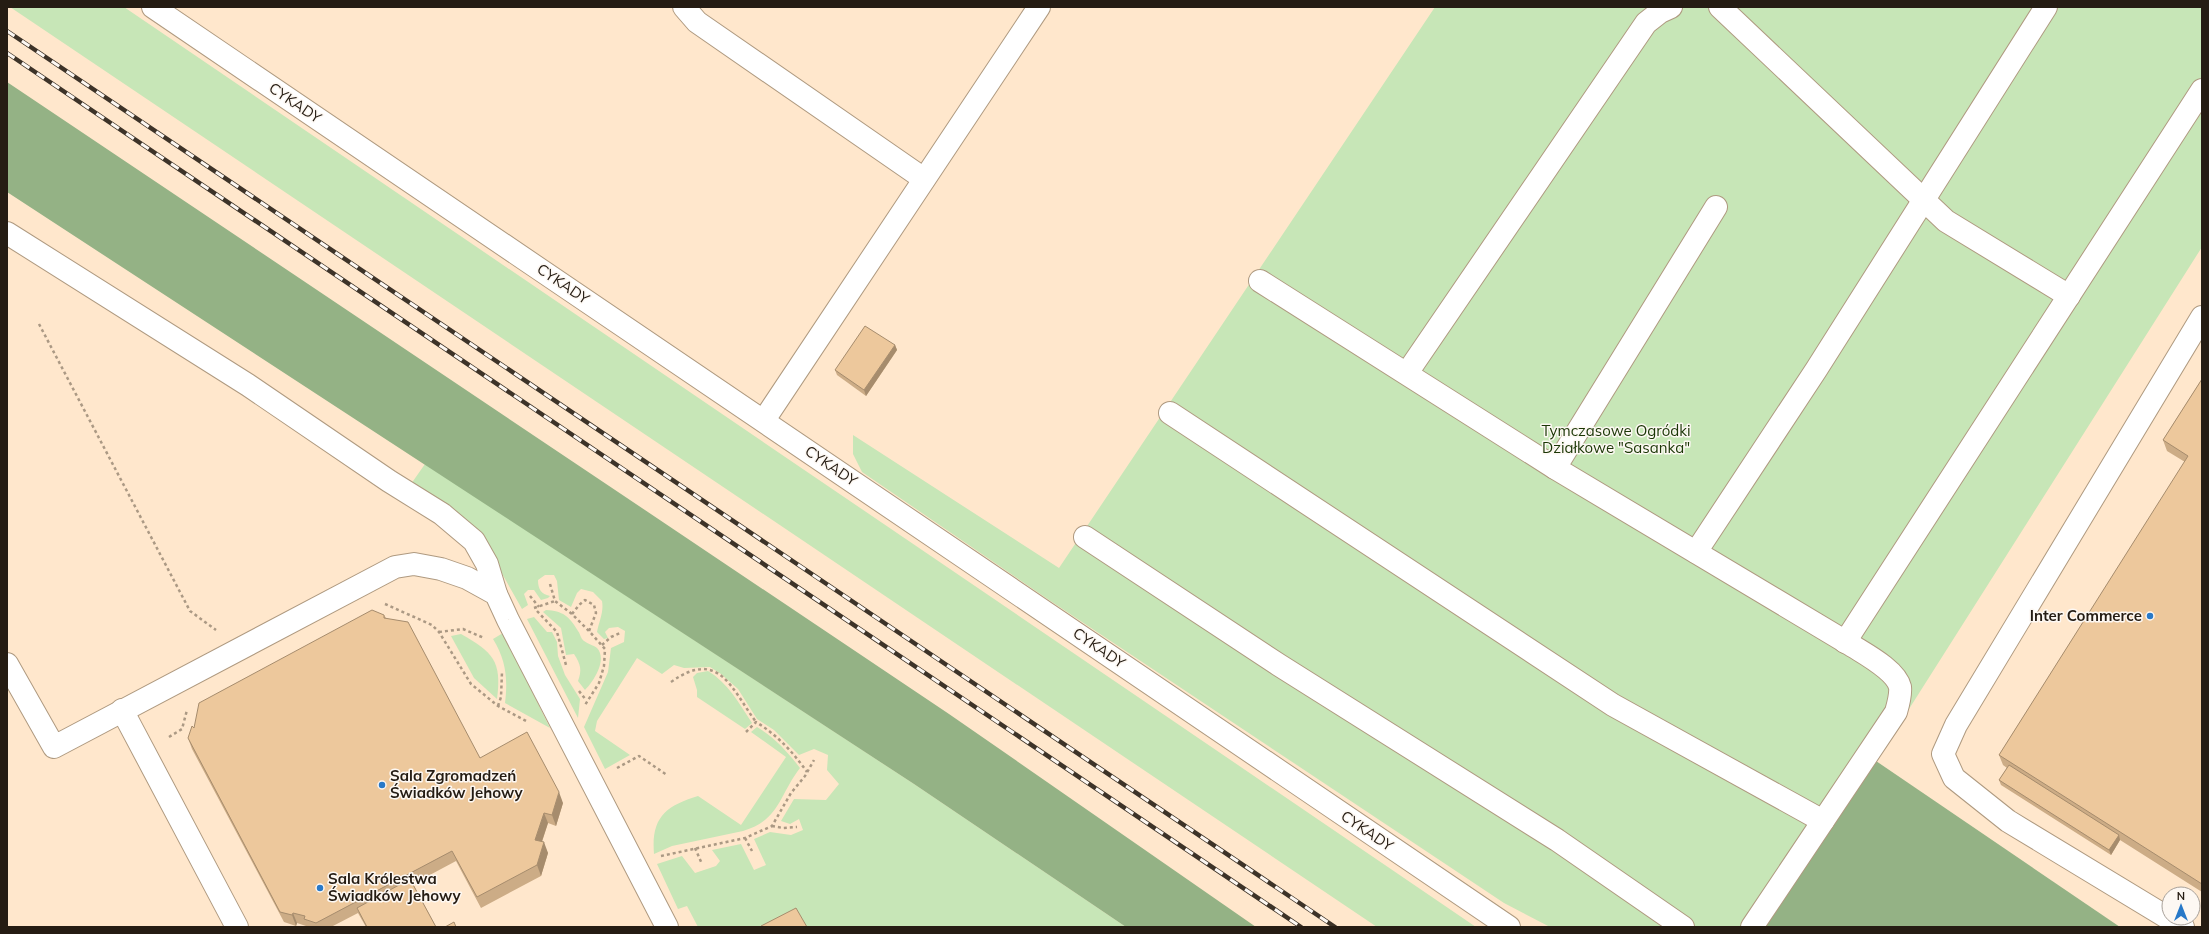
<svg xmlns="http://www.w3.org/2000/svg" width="2209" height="934" viewBox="0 0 2209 934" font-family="Mulish,sans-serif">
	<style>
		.green { fill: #c7e6b7 }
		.forest { fill: #94b285 }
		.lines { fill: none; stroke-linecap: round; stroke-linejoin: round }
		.minor-casing { stroke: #af9a80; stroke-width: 24 }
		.path { stroke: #ab9984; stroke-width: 2.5; stroke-dasharray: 3 3; stroke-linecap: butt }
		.minor { stroke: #fff; stroke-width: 22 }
		.rail-casing { stroke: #3d3328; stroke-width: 4.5 }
		.rail { stroke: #fdf8f3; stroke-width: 3; stroke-dasharray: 9; stroke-linecap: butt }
		.wall { fill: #ccac86 }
		.shaded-wall { fill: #a68c6d }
		.building { fill: #edc89c; stroke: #a68c6d }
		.poi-dot { fill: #2879c8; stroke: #fdf8f3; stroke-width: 1.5 }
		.labels { text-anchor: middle; stroke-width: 3; stroke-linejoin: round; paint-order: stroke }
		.street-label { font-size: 15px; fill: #251c13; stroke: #fdf8f3 }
		.park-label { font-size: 15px; fill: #1a3605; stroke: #fdf8f3 }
		.poi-label { font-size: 15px; font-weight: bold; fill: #251c13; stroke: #fdf8f3; text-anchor: start }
	</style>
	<rect width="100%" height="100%" fill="#ffe7cc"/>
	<g class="green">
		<polygon points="10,7 124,7 1476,927 1377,927"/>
		<polygon points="1435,7 2202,7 2202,247 1876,761 1765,927 1550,927 1504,903 1049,600 862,472 853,454 853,435 1059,568"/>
		<path d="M425,464l489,320 212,143h-428l-11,-21 -9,3 -21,-45 25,-8 13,17 21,-7 4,-5 -8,-11 29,-6 13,26 12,-5 -12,-26 16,-7 21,3 12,-5 -4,-11 -9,5 -9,-3 13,-22 32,1 13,-16 -12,-14 1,-15 -14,-6 -15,6 -25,-25 -17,-11 -19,-30 -17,-15 -11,-7 -26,1 -10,-3 -12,9 -25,-16 -40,63 -2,10 35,24 -25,14 -21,-42 24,-55 3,-24 13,-6 1,-11 -7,-4 -9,1 -4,4 3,6 -4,1 -7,-7c2,-11 7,-20 5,-31l-9,-9 -12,-3 -4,4 -6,14 -12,-7 -2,-19 -3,-6h-9l-7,5c0,9 3,14 12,16l-2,2 -7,2 -7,-10h-6l-4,4 4,11 -6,4 -40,-71 -71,-54z"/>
		<path d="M546,610c17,1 23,6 32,21 2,2 2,5 4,8 4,5 12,6 15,9 11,12 -4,34 -12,42l-7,-9c4,-11 3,-16 -4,-27l-8,1 -5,-27 -18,-16z"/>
		<polygon points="534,617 547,632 552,632 557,642 558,656 565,675 580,699 578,718 527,619"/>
		<path d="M503,633l47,95 -45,-25c3,-24 1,-43 -12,-64z"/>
		<path d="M461,634c32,18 41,27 36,65l-23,-21 -23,-42z"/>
		<path d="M708,671c20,12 31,32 44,52l-7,6 -48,-32v-7l-4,-13 4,-4z"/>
		<path d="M757,727c18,11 30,24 43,41 -21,27 -20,52 -57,63l-71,15 -18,8c-3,-36 11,-48 44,-58l43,29 45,-68 -35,-25z"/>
	</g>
	<g class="forest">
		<polygon points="7,82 949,714 1256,927 1126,927 914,784 7,192"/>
		<polygon points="1876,761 2120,927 1765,927"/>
	</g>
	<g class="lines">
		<defs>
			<g id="minor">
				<polyline points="153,7 1509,927"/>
				<polyline points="684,7 697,22 924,179"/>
				<polyline points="1720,7 1946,221 2069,296"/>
				<polyline points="7,233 248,385 389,481 442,514 474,541 487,564 496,594"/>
				<path d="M1260,281l295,187 296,177c14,9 45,25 49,42 1,8 -2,18 -4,25l-144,215"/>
				<polyline points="1407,373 1646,23 1660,12 1671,7"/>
				<polyline points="1170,413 1613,705 1823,821"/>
				<polyline points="764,420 1039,7"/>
				<polyline points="1555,468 1716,207"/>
				<polyline points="1085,537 1279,665 1557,840 1683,927"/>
				<polyline points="1696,552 1816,370 2046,7"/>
				<polyline points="1845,642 2202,90"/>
				<polyline points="7,664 54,747 395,567 414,564 441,569 467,578 496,594 508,620 667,927"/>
				<polyline points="122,710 237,927"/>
				<polyline points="2183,927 2008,821 1954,778 1943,754 1956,725 2202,317"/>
			</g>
		</defs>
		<use href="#minor" class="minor-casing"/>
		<g class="path">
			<polyline points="39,324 190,611 216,630"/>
			<polyline points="550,584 555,601 572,614 589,631"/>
			<polyline points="530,596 539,607"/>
			<polyline points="385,604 432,625 439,632 471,684 498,706 528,722"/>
			<polyline points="534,608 555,601"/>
			<polyline points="537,611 557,632 566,665"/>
			<polyline points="572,614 579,605 585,600 594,605 596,613 589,631 605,649 604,666 599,683 585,705"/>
			<polyline points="439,632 463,629 484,638"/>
			<polyline points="602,645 611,637 620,633"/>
			<path d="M671,682c48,-34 60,6 85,40"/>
			<polyline points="579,691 586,700"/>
			<polyline points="498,706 501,697 502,672"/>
			<path d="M746,732l10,-10c21,13 37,30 51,50"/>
			<polyline points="169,737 182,729 187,710"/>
			<polyline points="617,768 639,756 667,775"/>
			<polyline points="772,826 783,828 797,827"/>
			<polyline points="745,838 752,851"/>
			<polyline points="695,848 702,864"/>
			<polyline points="661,856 745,838 772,826 791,793 805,776 814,760"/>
		</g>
		<use href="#minor" class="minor"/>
		<defs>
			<g id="rail">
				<polyline points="7,31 1335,927"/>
				<polyline points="7,53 1301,927"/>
			</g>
		</defs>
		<use href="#rail" class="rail-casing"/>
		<use href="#rail" class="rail"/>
	</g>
	<g class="wall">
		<polygon points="895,345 897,350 866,396 837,375 835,370"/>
		<polygon points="2202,379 2202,892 2120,840 2111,855 2001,785 1999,780 2007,768 2003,765 1999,755 2185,462 2167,451 2163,440"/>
		<polygon points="384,615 386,618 480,758 563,803 556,826 548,823 542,842 548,853 541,876 481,908 456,861 413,884 436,927 366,927 358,913 331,927 307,927 306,926 297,923 296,926 284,922 192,749 188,738 194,728"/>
	</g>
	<g class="shaded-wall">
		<polygon points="895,345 897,350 866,396 864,390"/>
		<polygon points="559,792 563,803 556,826 552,815"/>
		<polygon points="544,813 548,823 539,850 535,840"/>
		<polygon points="2119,835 2120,840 2111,855 2109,850"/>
		<polygon points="544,842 548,853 541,876 537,865"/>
		<polygon points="293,913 297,923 296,926 292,915"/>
	</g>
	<g class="building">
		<polygon points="865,326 895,345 864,390 835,370"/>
		<polygon points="2202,379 2202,884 1999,755 2188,456 2163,440"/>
		<polygon points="372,610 384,615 384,618 408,622 480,758 527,732 559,792 552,815 544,813 535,840 544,842 537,865 477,897 452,851 316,923 304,919 305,916 293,913 292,915 280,912 188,738 192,726 194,728 199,703"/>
		<polygon points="2009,765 2119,835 2109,850 1999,780"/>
		<polygon points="410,879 436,927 367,927 357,908"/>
		<polygon points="796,908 807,927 762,927 761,926"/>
		<polygon points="454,922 456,927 445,927"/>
	</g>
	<g class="poi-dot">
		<circle cx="2150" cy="616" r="4"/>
		<circle cx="382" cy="785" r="4"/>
		<circle cx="320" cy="888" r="4"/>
	</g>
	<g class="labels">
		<g class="street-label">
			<text transform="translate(295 103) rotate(34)" y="5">CYKADY</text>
			<text transform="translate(563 284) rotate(34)" y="5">CYKADY</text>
			<text transform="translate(831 466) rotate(34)" y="5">CYKADY</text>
			<text transform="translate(1099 648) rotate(34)" y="5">CYKADY</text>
			<text transform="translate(1367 831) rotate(34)" y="5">CYKADY</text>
		</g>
		<g class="park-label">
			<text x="1616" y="436">Tymczasowe Ogródki<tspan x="1616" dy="17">Działkowe "Sasanka"</tspan></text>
		</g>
		<g class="poi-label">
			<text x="2142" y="621" text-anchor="end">Inter Commerce</text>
			<text x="390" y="781">Sala Zgromadzeń<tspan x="390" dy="17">Świadków Jehowy</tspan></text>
			<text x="328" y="884">Sala Królestwa<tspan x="328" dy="17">Świadków Jehowy</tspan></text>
		</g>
	</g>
	<rect width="2209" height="934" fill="none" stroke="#251c13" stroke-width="16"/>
	<g transform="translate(2181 906)"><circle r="19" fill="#fdf8f3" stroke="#a7a099"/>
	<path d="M0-3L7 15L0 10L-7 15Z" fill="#2879c8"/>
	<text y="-6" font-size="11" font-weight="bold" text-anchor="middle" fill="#251c13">N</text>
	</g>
</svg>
